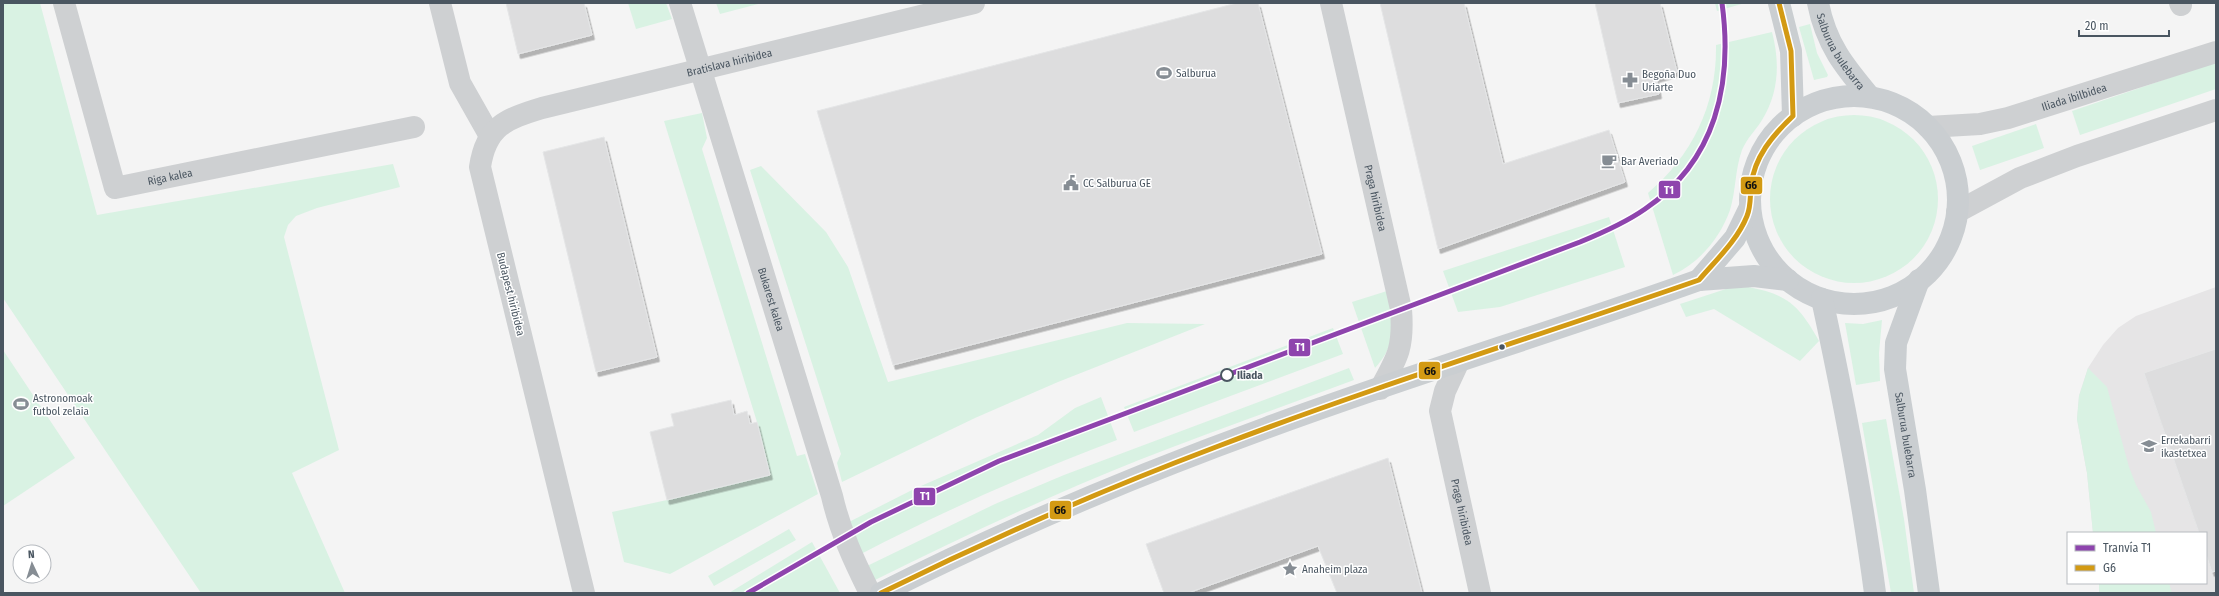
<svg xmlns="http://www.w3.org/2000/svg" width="2219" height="596" viewBox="0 0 2219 596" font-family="'Fira Sans Condensed',sans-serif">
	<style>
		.education { fill: #e6e5e6 }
		.green { fill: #d9f2e3 }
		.building { fill: #ddddde; stroke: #e5e6e7; filter: url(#shadow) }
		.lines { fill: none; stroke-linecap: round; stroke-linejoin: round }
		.minor { stroke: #ced0d2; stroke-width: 22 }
		.major { stroke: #caced1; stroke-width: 22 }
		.bus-1-casing { stroke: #fff; stroke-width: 8 }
		.bus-1 { stroke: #d39a13; stroke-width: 5 }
		.tram-1-casing { stroke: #fff; stroke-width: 8 }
		.tram-1 { stroke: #8e44ad; stroke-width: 5 }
		.bus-dot { fill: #4a5661; stroke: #fff; stroke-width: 1.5 }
		.stop-dot { fill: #fff; stroke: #4a5661; stroke-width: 2 }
		.labels { text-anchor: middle; stroke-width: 3; stroke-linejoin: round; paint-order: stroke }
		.street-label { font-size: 11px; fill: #4a5661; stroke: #fff }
		.poi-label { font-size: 11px; fill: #4a5661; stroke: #fff; text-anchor: start }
		.stop-label { font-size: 11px; font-weight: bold; fill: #4a5661; stroke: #fff; text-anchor: start }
		.line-badge { stroke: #fff; stroke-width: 1.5 }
		.badge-label { font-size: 11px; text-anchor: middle; font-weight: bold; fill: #fff }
		.pale-badge-label { font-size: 11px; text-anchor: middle; font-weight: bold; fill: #111 }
	</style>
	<defs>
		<filter id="shadow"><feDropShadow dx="2.5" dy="4.5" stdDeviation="0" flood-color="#0004"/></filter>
	</defs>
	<rect width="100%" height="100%" fill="#f4f4f4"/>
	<polygon class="education" points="2216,287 2216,593 2099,593 2099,583 2206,583 2206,533 2093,533 2087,473 2077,419 2079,396 2088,368 2103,345 2118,328 2136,316"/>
	<g class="green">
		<polygon points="3,3 40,3 97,215 393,164 400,187 317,208 296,216 288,225 284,237 339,450 292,473 345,593 201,593 3,298"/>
		<polygon points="628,3 666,3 672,19 636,29"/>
		<polygon points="716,3 762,3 720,14"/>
		<polygon points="1715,3 1745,3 1717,11"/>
		<polygon points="1810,24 1817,53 1828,75 1827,77 1814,80 1799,27"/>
		<path d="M1772,32c8,30 7,61 -10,88 -6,10 -15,18 -20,30 -7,19 -6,41 -12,60 -10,28 -30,52 -57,65l-25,-82c45,-38 69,-89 68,-148z"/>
		<polygon points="2216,62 2216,89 2080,135 2072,111"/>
		<polygon points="702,113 707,138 702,149 797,456 805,454 818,494 670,574 624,562 612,512 667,500 757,422 664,121"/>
		<circle cx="1854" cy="199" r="84"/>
		<polygon points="2036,124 2044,148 1980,170 1972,146"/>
		<polygon points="761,166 826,232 848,267 888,382 1127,323 1205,324 1058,382 975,418 842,482 837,463 841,454 750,170"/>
		<polygon points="1609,217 1625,267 1500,307 1458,312 1443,271"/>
		<path d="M1748,287c40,7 52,20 71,54l-19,20 -86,-52 -28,8 -6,-13 49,-16z"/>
		<path d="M1387,291c6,31 12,51 -12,77l-23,-66z"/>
		<polygon points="1882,320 1879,353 1880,381 1856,385 1845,323 1863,324"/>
		<polygon points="1333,328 1343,354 1134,432 1124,407"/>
		<polygon points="3,350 75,458 3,506"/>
		<path d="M1349,368l5,12c-72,27 -144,52 -215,80 -90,36 -177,77 -264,120l-8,-14 128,-62 69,-29z"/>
		<polygon points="2088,368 2107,387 2129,467 2136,485 2151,512 2156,533 2093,533 2087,473 2077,419 2079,396"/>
		<path d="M1101,397l16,43c-88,33 -173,71 -256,114l-16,-30 69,-35 124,-54 37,-27z"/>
		<polygon points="1886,419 1904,519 1914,593 1891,593 1862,423"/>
		<polygon points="789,529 796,540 714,586 708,576"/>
		<polygon points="812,542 840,593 729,593 737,588"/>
		<polygon points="2099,583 2169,583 2172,593 2099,593"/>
	</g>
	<g class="building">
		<polygon points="506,3 584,3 592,35 518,54"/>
		<polygon points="1237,3 1258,3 1322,254 893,365 817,111"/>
		<polygon points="1380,3 1464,3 1503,164 1609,130 1625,182 1438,249"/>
		<polygon points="1595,3 1660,3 1677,72 1656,78 1659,94 1618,103"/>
		<polygon points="604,137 657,357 596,372 543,152"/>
		<polygon points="2216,349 2216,571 2212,572 2206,554 2206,533 2199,533 2144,373"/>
		<polygon points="731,400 734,415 747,411 750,424 757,422 770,475 667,500 650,432 674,426 671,414"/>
		<polygon points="1388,458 1422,593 1337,593 1318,546 1188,593 1164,593 1146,544"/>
	</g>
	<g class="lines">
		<g class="minor">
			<path id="s1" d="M64,3l51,185 299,-61"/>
			<polyline points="440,3 460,83 490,136"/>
			<path id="s2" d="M680,3l152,493c8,35 22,65 38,97"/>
			<path id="s3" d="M1331,3l70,306c3,38 -3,48 -21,80"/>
			<polyline points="2180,3 2181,5"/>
			<path id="s4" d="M1928,127l52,-3 28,-6 208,-66"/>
			<polyline points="1957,212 2020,178 2077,156 2216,110"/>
			<path id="s5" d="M1458,363l-13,28 -5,20 40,182"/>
			<path id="s6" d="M584,593l-104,-426c6,-41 26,-48 62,-59l432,-105"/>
		</g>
		<g class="major">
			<polyline points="1779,3 1791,51 1793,116"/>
			<path id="s7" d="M1818,3c8,41 26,63 52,94"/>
			<circle cx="1854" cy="200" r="104"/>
			<polyline points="1699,280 1735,238 1750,207"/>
			<path id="s8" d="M1919,280l-23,63 -1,26 20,121 14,103"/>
			<path d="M1822,299c21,97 40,195 53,294"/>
			<path d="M881,593c125,-63 253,-117 385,-165 143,-53 290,-97 433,-148l55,-4 34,4"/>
		</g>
		<defs>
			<path id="bus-1" d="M881,593c109,-54 221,-103 335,-146 159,-61 322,-111 483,-167 17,-20 38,-39 48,-64 4,-10 3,-19 4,-30 3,-29 22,-51 42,-70l-2,-65 -12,-48"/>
		</defs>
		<use href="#bus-1" class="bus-1-casing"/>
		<use href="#bus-1" class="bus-1"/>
		<defs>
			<path id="tram-1" d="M748,593l123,-71 128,-61 581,-219c22,-9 45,-19 65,-33 71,-48 88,-125 77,-206"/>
		</defs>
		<use href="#tram-1" class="tram-1-casing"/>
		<use href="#tram-1" class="tram-1"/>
	</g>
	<defs>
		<symbol id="stadium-bare" viewBox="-9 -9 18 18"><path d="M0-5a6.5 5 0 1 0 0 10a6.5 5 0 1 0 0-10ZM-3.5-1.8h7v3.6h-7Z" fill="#868d94" stroke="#fff" stroke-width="2.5" paint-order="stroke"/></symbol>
		<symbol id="pharmacy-bare" viewBox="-9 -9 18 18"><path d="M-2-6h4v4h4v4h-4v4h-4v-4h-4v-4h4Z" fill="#868d94" stroke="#fff" stroke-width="2.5" paint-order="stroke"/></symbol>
		<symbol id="cafe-bare" viewBox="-9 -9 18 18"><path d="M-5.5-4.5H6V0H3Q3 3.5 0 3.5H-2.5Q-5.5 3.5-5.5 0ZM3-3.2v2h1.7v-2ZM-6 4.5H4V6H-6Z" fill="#868d94" stroke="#fff" stroke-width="2.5" paint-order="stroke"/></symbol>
		<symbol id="civic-bare" viewBox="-9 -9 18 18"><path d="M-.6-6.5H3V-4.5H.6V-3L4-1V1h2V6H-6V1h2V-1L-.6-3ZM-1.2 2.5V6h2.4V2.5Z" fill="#868d94" stroke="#fff" stroke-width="2.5" paint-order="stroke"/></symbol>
		<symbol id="school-bare" viewBox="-9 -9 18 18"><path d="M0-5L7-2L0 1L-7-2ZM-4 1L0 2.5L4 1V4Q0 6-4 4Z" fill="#868d94" stroke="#fff" stroke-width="2.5" paint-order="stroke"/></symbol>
		<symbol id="sight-bare" viewBox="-9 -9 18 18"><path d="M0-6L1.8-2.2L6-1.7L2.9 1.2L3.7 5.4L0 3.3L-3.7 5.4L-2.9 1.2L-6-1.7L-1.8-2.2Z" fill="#868d94" stroke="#fff" stroke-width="2.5" paint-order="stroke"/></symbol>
	</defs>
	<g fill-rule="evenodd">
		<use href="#stadium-bare" x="1153" y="62" width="22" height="22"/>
		<use href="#pharmacy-bare" x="1619" y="69" width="22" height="22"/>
		<use href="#cafe-bare" x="1598" y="150" width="22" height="22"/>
		<use href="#civic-bare" x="1060" y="172" width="22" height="22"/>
		<use href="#stadium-bare" x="10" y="393" width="22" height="22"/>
		<use href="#school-bare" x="2138" y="435" width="22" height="22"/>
		<use href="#sight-bare" x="1279" y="558" width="22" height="22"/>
	</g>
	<circle class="bus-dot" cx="1502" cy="347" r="3.5"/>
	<circle class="stop-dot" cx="1227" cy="375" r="6"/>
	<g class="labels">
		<g class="street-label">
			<text dy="4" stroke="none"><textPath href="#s7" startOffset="54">Salburua bulebarra</textPath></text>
			<text dy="4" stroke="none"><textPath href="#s6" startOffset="724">Bratislava hiribidea</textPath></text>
			<text dy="4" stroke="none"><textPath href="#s4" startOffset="150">Iliada ibilbidea</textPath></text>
			<text dy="4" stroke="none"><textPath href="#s1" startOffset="248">Riga kalea</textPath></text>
			<text dy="4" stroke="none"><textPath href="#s3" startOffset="200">Praga hiribidea</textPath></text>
			<text transform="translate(511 294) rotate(76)" y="4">Budapest hiribidea</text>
			<text dy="4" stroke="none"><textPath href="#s2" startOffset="310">Bukarest kalea</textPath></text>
			<text dy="4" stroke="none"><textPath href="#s8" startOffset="160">Salburua bulebarra</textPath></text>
			<text dy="4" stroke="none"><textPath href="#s5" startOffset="155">Praga hiribidea</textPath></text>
		</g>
		<g class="poi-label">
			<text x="1176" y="77">Salburua</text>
			<text x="1642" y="78">Begoña Duo<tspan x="1642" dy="13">Uriarte</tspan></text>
			<text x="1621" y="165">Bar Averiado</text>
			<text x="1083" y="187">CC Salburua GE</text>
			<text x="33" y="402">Astronomoak<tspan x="33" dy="13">futbol zelaia</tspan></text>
			<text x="2161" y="444">Errekabarri<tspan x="2161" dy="13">ikastetxea</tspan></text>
			<text x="1302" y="573">Anaheim plaza</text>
		</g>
		<g class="stop-label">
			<text x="1237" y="379">Iliada</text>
		</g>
	</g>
	<g class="line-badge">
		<rect x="1740" y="176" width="23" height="19" rx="4" fill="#d39a13"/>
		<rect x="1658" y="180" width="23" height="19" rx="4" fill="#8e44ad"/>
		<rect x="1288" y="338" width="23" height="19" rx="4" fill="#8e44ad"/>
		<rect x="1418" y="361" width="23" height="19" rx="4" fill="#d39a13"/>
		<rect x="913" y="487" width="23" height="19" rx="4" fill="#8e44ad"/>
		<rect x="1049" y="500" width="23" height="20" rx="4" fill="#d39a13"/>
	</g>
	<g class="badge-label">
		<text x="1669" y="194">T1</text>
		<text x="1300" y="351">T1</text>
		<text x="925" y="500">T1</text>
	</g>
	<g class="pale-badge-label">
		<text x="1751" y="189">G6</text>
		<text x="1430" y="375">G6</text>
		<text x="1060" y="514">G6</text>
	</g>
	<rect width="2219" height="596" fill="none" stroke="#4a5661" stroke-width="8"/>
	<rect x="2067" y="532" width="140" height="52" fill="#ffffff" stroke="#b7bbc0"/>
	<rect x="2075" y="545" width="20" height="6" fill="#8e44ad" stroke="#b7bbc0"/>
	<text x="2103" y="552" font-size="12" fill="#4a5661">Tranvía T1</text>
	<rect x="2075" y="565" width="20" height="6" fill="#d39a13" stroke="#b7bbc0"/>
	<text x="2103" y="572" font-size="12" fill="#4a5661">G6</text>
	<g transform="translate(32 564) rotate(356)"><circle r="19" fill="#ffffff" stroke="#b7bbc0"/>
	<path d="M0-3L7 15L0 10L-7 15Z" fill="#868d94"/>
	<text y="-6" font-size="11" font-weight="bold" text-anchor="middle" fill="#4a5661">N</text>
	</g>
	<path d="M2079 30v6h90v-6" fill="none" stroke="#4a5661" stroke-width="2"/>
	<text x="2085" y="30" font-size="12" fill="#4a5661" stroke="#ffffff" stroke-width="3" paint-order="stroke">20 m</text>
</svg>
